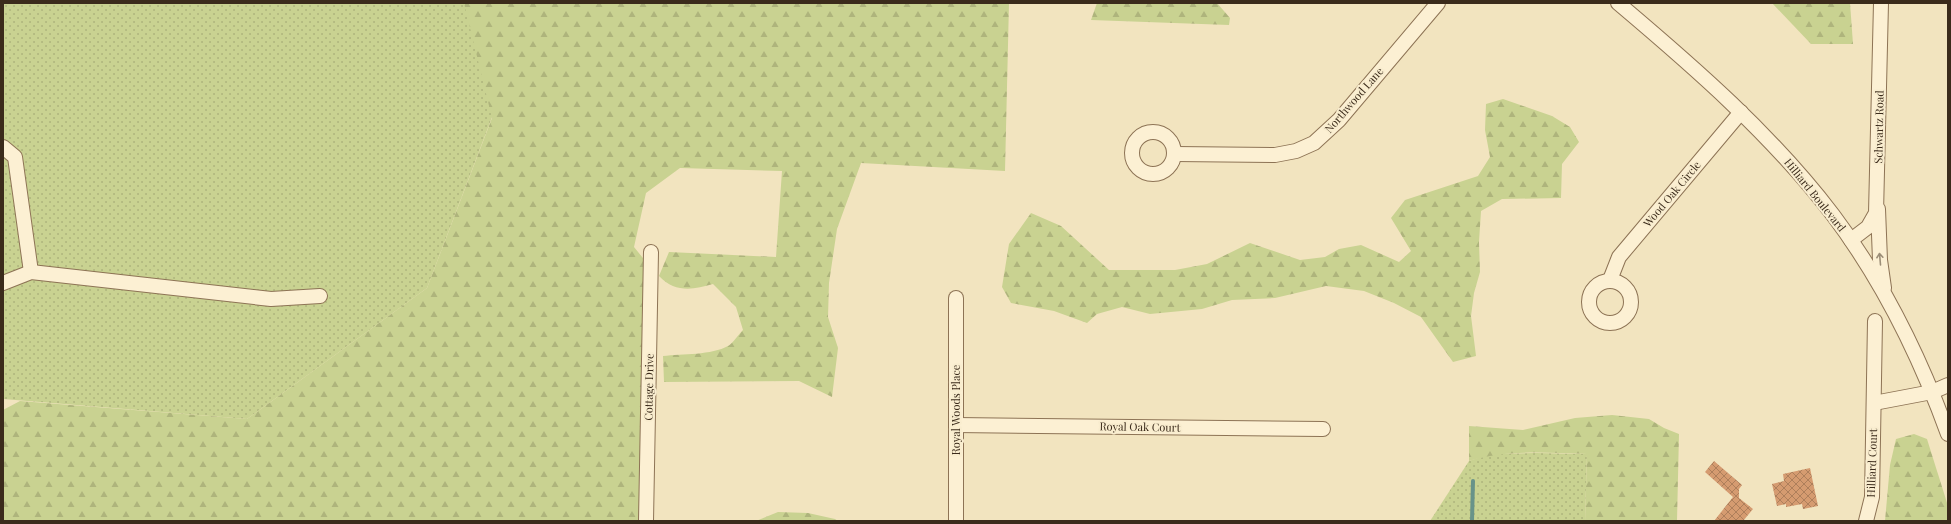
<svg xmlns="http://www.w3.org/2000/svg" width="1951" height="524" viewBox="0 0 1951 524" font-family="'Playfair Display',serif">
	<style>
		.grass { fill: url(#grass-dots) }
		.forest { fill: url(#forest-firs) }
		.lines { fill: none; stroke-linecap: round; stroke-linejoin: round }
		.stream { stroke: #689389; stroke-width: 4 }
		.building { fill: url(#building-cross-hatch) }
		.minor-casing { stroke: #8d7355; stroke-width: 16 }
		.minor { stroke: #fcf0d3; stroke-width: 14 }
		.oneway { stroke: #9c8e77 }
		.labels { text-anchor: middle; stroke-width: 4; stroke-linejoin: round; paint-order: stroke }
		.street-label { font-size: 11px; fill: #3b2b1b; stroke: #f9edcf }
	</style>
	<defs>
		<pattern id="grass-dots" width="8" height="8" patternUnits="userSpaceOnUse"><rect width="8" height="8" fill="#c9d291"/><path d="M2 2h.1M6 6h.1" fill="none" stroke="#aeb47c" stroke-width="1.8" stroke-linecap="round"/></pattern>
		<pattern id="forest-firs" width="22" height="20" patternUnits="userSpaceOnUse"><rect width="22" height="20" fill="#c9d291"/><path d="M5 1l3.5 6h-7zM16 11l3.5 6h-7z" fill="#aeb47c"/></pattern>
		<pattern id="building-cross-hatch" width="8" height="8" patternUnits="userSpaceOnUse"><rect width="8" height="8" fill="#d59b70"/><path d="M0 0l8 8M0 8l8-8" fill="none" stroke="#ae7f5b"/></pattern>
	</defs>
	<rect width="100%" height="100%" fill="#f2e4bf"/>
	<g class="grass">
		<polygon points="3,3 558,3 502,91 427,288 247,419 3,399"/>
		<polygon points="1536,453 1587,454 1585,521 1430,521 1469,461 1489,454"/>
	</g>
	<g class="forest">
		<path d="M464,3h545l-4,168 -144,-8 -24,66 -8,54 -1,34 10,31 -6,49 -33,-16 -135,1 -1,-26c19,-2 49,-1 65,-10 5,-3 10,-11 15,-16l-7,-23 -23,-23c-20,6 -38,9 -54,-8l10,-24 107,5 6,-86 -102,-3 -34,25 -12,54 17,21 -5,253h-643v-111l17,-9 227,18 180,-131 65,-170z"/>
		<polygon points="1097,3 1217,3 1230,18 1229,25 1091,20"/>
		<polygon points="1772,3 1850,3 1853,44 1811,44"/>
		<polygon points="1503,99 1552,116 1570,127 1579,142 1562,164 1561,198 1502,199 1481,211 1479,242 1480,272 1474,293 1471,316 1476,356 1453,362 1421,317 1394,303 1364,291 1326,286 1275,298 1232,300 1202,309 1150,314 1122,307 1097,314 1087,323 1054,311 1011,303 1002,287 1009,244 1031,213 1061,226 1109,270 1175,270 1207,264 1250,243 1300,260 1325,257 1339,249 1361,245 1399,262 1411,251 1391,218 1405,200 1478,176 1490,157 1485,130 1486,104"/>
		<path d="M1612,415l37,4 15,9 15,6 -2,87h-92l2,-67c-39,-1 -81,-5 -118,7v-35l54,4 52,-12z"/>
		<polygon points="1914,434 1927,439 1948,506 1948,521 1885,521 1890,465 1896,439"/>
		<polygon points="778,512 808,513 835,519 838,521 756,521"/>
	</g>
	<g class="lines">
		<polyline class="stream" points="1472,521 1473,481"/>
	</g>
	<g class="building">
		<polygon points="1714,461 1742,485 1739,489 1739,498 1753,509 1743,521 1714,521 1733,497 1705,472"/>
		<polygon points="1810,468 1818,506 1803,509 1802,504 1786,507 1786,504 1777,506 1772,484 1784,481 1783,474"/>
	</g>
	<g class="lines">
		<defs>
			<g id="minor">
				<path d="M1618,3c77,65 154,132 215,212 49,65 87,142 115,219"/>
				<circle cx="1153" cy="153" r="21"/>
				<polyline points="3,147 15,157 31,272"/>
				<polyline points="1175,154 1275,155 1296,151 1314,143 1339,120 1438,3"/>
				<polyline points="1878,209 1880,260 1884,288"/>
				<polyline points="1851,240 1868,227 1876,213 1881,3"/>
				<polyline points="1610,280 1619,257 1741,112"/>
				<circle cx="1610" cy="302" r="21"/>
				<polyline points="3,283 31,272 271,299 320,296"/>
				<polyline points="956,298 956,521"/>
				<polyline points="1874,403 1932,392 1948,385"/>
				<polyline points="956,425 1323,429"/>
				<polyline points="646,521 651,252"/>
				<polyline points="1866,521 1872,497 1875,321"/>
			</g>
		</defs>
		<use href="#minor" class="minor-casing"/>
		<use href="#minor" class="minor"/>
	</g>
	<defs><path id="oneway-shaft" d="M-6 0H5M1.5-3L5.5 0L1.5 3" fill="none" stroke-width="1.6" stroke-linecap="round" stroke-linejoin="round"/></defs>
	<use class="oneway" href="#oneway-shaft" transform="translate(1880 259) rotate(-95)"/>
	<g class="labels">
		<g class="street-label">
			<text transform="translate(1354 100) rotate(-49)" y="4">Northwood Lane</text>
			<text transform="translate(1879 127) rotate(-89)" y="4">Schwartz Road</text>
			<text transform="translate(1672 194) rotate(-50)" y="4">Wood Oak Circle</text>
			<text transform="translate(1815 195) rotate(51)" y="4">Hilliard Boulevard</text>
			<text transform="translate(649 387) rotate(-89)" y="4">Cottage Drive</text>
			<text transform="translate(956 410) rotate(-90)" y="4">Royal Woods Place</text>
			<text transform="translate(1140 427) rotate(1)" y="4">Royal Oak Court</text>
			<text transform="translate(1872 463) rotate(-88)" y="4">Hilliard Court</text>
		</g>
	</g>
	<rect width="1951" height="524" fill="none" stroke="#3b2b1b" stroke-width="8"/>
</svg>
